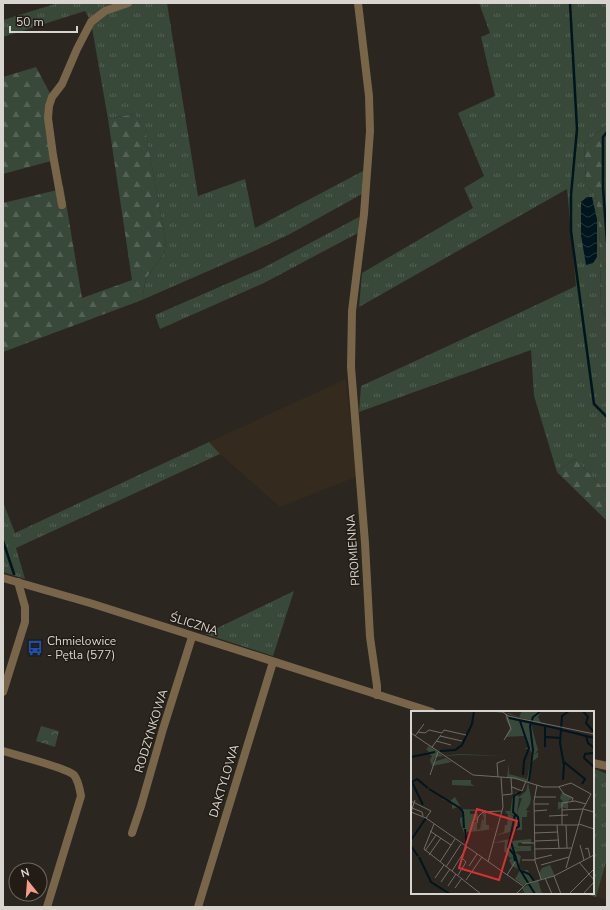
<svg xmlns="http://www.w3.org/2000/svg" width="610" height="910" viewBox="0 0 610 910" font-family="'Nunito Sans',sans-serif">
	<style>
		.built { fill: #342b1e }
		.grass { fill: url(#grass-tufts) }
		.forest { fill: url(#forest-firs) }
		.park { fill: url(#park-crowns) }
		.water { fill: url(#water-waves) }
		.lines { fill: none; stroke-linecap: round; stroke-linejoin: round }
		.stream { stroke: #00151d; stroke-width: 2.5 }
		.minor { stroke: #79664a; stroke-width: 8 }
		.labels { text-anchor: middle; stroke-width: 3; stroke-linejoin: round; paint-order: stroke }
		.street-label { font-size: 12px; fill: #d8d5d0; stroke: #221c15 }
		.poi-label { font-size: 12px; fill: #d8d5d0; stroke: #221c15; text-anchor: start }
		.inset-river { fill: none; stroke: #00151d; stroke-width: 2 }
		.inset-road { fill: none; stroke: #706c66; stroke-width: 1 }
		.view { fill: #d63130; fill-opacity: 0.15; stroke: #d63130; stroke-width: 2 }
		.inset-edge { fill: none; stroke: #d8d5d0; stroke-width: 2 }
	</style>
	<defs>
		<pattern id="grass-tufts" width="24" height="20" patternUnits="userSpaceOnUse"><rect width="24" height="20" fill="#384839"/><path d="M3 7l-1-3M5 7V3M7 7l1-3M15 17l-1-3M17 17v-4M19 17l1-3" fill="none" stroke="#546255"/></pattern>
		<pattern id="forest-firs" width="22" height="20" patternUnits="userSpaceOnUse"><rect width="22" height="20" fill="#384839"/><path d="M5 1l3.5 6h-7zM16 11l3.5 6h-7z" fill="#546255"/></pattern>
		<pattern id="park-crowns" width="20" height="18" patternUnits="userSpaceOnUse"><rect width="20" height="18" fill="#384839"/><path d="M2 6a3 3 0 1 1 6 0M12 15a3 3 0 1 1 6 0" fill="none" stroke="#546255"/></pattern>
		<pattern id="water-waves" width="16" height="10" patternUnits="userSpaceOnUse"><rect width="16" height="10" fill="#00151d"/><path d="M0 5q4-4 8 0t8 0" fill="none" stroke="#24363d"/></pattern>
	</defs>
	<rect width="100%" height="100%" fill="#2b261f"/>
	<g class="built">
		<polygon points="346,379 356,477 280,507 220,454 209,442"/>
		<polygon points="607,859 607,900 596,897"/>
	</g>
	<g class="grass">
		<polygon points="58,3 167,3 198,196 245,179 255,228 363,171 362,194 290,234 254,251 142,300 146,278 164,254 166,243 145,129 134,114 108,119 91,22 85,11 3,37 3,20"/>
		<polygon points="479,3 607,3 607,125 584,144 586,185 595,194 599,222 601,309 607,319 607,492 575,459 557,472 534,396 531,350 359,412 361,386 502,321 576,286 567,189 359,307 362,273 473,208 464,188 484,176 458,113 495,96 481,37 490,33"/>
		<polygon points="359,217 358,233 264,283 160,329 155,315 263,268"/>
		<polygon points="209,442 220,454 16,548 25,579 3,572 3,502 15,533"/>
		<polygon points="294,591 273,656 205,634"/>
		<polygon points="593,768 607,774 607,859 596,897 582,893 593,893"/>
	</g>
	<g class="forest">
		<polygon points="36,67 52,97 51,161 3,174 3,77"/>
		<polygon points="134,114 145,128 166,243 164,254 146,278 142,300 3,352 3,203 57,190 63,185 82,298 132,280 108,119"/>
		<polygon points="607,125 607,319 601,309 599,222 595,194 586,185 584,144"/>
		<polygon points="575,459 607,492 607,521 557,472"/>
	</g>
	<polygon class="park" points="41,726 59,731 55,747 36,741"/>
	<polygon class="water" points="587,197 592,197 597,219 597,257 593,263 586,265 581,235 581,202"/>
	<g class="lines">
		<g class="stream">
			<polyline points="570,3 577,129 571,195 571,231 594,404 607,417"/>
			<polyline points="607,132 603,137 603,188 607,242"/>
			<polyline points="3,541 14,574"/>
		</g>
		<g class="minor">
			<polyline points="358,3 369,96 370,131 364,214 352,311 351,367 365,543 370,637 377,686 377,695"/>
			<polyline points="62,205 53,155 48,118 49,106 52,97 62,84 77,49 91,22 105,11 128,3"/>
			<polyline points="3,578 90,603 432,712"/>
			<polyline points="3,692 25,622 25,607 18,582"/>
			<path d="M3,751c13,4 64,17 71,24 4,5 6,15 7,21l-34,111"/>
			<polyline points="593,763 607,766"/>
			<polyline points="132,833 141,806 163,729 192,637"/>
			<polyline points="198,907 273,662"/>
		</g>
	</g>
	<defs>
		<symbol id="bus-bare" viewBox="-9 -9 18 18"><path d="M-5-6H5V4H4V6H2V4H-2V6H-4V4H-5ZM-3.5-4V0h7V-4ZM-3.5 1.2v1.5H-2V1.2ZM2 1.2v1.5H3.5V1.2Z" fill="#1a4fb4" stroke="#221c15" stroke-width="2.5" paint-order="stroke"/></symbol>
	</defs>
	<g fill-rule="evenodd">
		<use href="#bus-bare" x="24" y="637" width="22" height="22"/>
	</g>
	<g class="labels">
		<g class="street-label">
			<text transform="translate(353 550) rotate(-94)" y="4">PROMIENNA</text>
			<text transform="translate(194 624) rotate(17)" y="4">ŚLICZNA</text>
			<text transform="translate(151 731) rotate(-73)" y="4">RODZYNKOWA</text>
			<text transform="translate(224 781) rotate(-73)" y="4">DAKTYLOWA</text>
		</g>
		<g class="poi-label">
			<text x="47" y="645">Chmielowice<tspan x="47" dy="14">- Pętla (577)</tspan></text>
		</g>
	</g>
	<g transform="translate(411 711)">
		<rect width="183" height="183" fill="#2b261f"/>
		<path d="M111,0h20l-4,6 3,6 -34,-9 2,-1 10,4zM94,6l26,7 7,26 -4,2 -1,-4 -1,5 -3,-4h-5l5,-2 -1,-6h-4l3,-2 -2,-3 -20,1 5,-9zM18,35l14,10 16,-2 47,2 -47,-1 -24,2 -2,5 13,-4 6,4 -20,4 -2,-6 2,-4 -4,-3 -17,4 18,-5 -3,-3zM151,81l11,6 -5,3v8l-6,-2 -4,3v-8h5l-3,-4zM111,87h9l-1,6h-6l-4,16 -3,-7zM52,98l23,1v15h3v4l8,-1 -17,3 4,-11 -2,-9h-12v3l-8,2zM94,100h5v3l7,6 1,7 -6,3 -2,11 21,-2v4h-13v3h13v5h-11v-2l-9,-3 5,11 2,12 -6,-3 -3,-6 4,-3 -3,1 -6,-7 1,-9 -13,1 17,-4 1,-7 -16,4 10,-4 1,-7h2l1,-10zM109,159l10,5 4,6 -11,4 -8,-6z" fill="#384839"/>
		<path d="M126,36l1,3 -4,5 4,-3v5l-6,5 -2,20 -23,-5 2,-14v11l18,5 6,-31 3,2zM41,69h19v4l4,2 -23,-1zM117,71l3,16h-12l-2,15 1,6 6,-15h6l-4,6 4,2h-3v5h-5v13h-7l-5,12 2,-12 6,-4 -4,-10 -4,-2 2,-15 4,-7 3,5 7,-6zM44,86l8,14 -5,-4 -6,2v-6l-13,-5 11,3zM56,103h11l-1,6 -4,2h4v8l3,-1 2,-10 2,1 -4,11 -13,1 -1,7 -6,-17v-4zM98,135l11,3v2l-5,1 6,4 -2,10 3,4h6l2,5 -12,-6 -2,-12zM127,169l4,14h-17l-3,-6z" fill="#384839"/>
		<path d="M139,154l5,11 -14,3 -2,-6 3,-5z" fill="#384839"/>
		<path class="inset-river" d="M172,0l5,6 -2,6 8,9M98,7l51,11M109,10l9,27 -5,13 -1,14M151,19l32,8M175,25l2,7 6,5M135,26l15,1M134,36v-20M29,40l15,-1 7,-5 10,-21 2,-13M183,42l-9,1 -1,4 10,9M0,46l24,-5M153,51l21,17 -3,5M152,69l1,-15 -4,-22 2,-27 7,-5M118,70l4,-31 -3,-24 3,-9 8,-6M1,71l11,23M1,71l5,-3 11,9M18,78l31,19 3,4 1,16M111,80l-8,5 -1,16 5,5 1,9 -5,4 -3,12 8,26 16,26M54,118l2,17M0,129l15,-22M0,135l7,10M8,146l12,25 19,12M104,150l-1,-6 -6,-8 7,-32M111,160l7,3 5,7"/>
		<path class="inset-road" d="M77,0l15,1 5,4 86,18M7,21l7,1 4,-3 13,3M0,22l62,42 41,3 29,9h15l13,-4 20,11M31,22l2,-3 22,5M4,25l9,-12M29,25l22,5M93,29l7,-11 -5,-15M25,30l15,4M21,36l9,-12M19,64l8,-23M87,66l-1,-14 8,-3M126,74l-3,16 1,60 6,18M101,76l10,4 4,-10M148,76l5,7 9,4 -1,3M92,84l9,-1 -1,-16M123,86h22M0,90l20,10 -5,7M123,93h15M1,97l10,4 1,4M151,99l21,-1 11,3M123,100l13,-1M0,101l15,6 97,68M0,101l4,-12M138,105l19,-1M66,112l1,-6 5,-5 18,-1M23,113l-10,25 57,45M168,113l15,5M123,114h45M146,114l2,23M151,114v-22l13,-2 11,3M155,114l1,23M19,120l21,14M123,122l24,-1M124,130l24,-1M111,132h13M169,134l4,15M124,138l37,-1M174,138l3,-1 2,9M14,140l11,-16M18,144l12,-17M124,148l17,-4M111,149h13M29,151l15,-23M77,151l15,-55 -2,-30M168,151l15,18M130,154l28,-8M58,155l8,-12M35,156l15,-23M155,157l17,-59 8,-15M41,160l15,-24M47,164l8,-13 -5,-5M96,164l8,-13M143,165l7,18M24,167l9,-13M134,167l7,16M55,169l16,-23M30,171l9,-13M37,175l8,-12M44,177l7,-10M105,183l10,-10 28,-8 40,-21M158,183l25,-25M172,183l11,-12"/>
		<path class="view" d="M66,98l40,12 -18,59 -40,-12z"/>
		<rect width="183" height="183" class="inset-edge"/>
	</g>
	<rect width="610" height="910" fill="none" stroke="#d8d5d0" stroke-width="8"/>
	<g transform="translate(28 882) rotate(343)"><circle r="19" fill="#221c15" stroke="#6b6660"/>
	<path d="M0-3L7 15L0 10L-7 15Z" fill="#f49d8c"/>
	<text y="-6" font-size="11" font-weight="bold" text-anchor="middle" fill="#d8d5d0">N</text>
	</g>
	<path d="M10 26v6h67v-6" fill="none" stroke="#d8d5d0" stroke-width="2"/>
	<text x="16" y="26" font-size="12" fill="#d8d5d0" stroke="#221c15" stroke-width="3" paint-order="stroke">50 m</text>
</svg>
